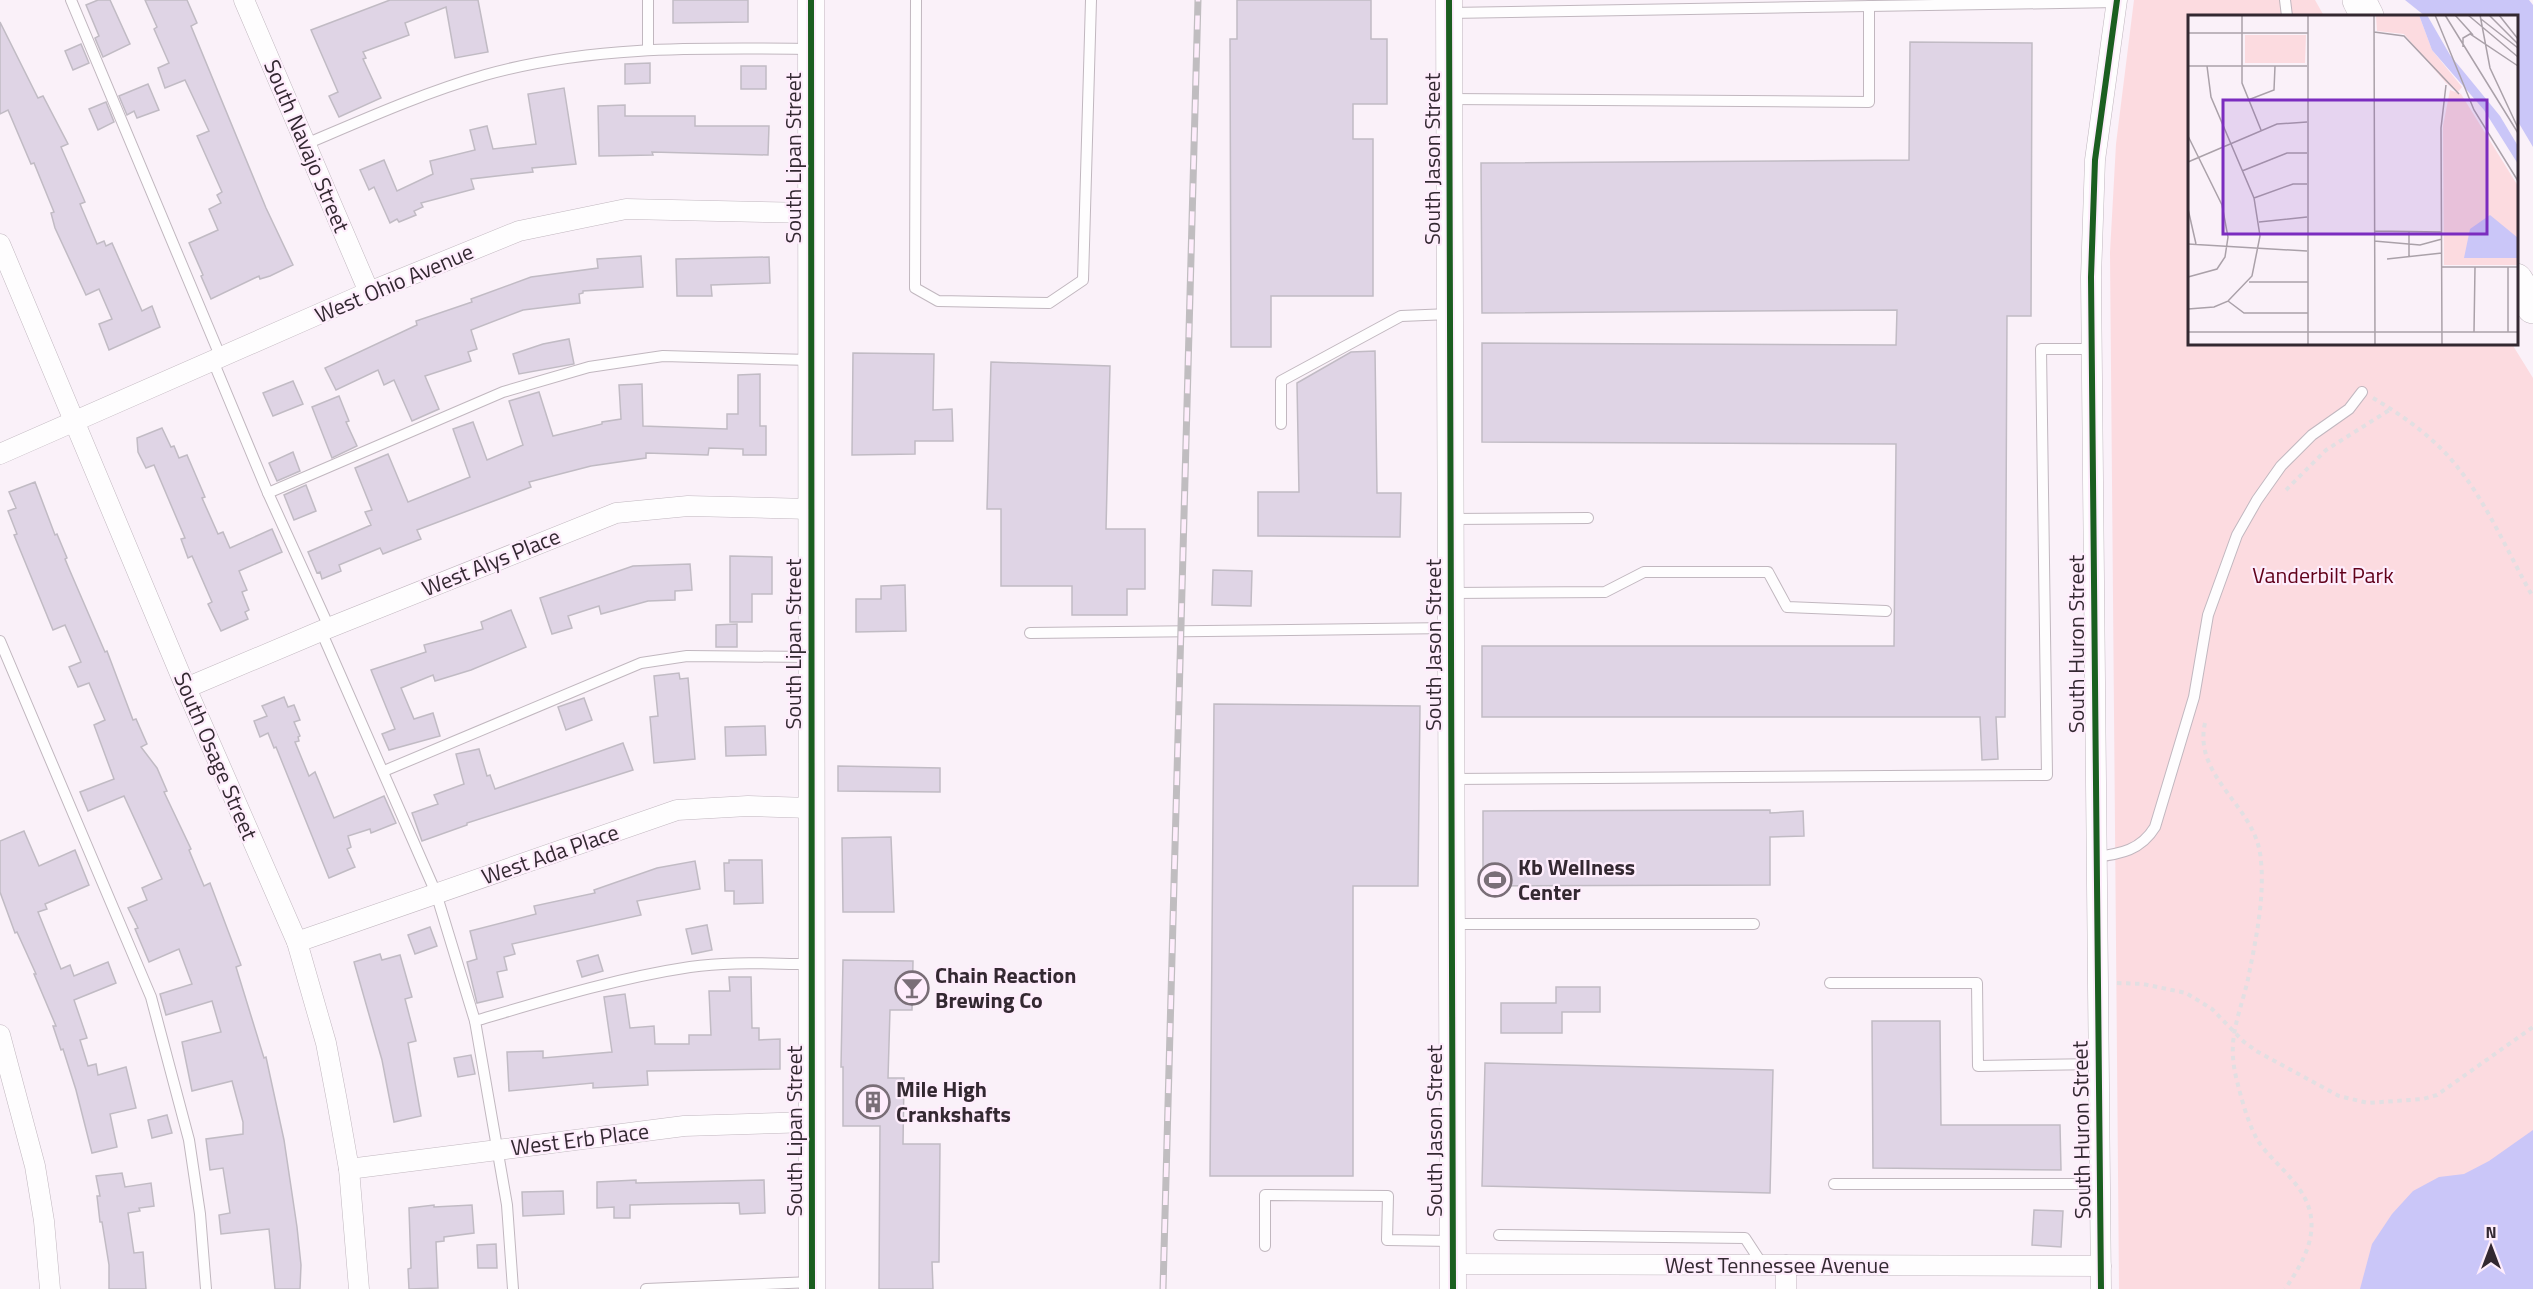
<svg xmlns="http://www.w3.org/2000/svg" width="2533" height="1289" viewBox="0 0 2533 1289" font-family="'Titillium Web',sans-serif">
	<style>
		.green { fill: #fcdbe0 }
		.water { fill: #cac6f8 }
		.building { fill: #dfd4e5; stroke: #c1bbc4; stroke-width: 1.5 }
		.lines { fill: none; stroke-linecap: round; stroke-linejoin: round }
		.service-casing { stroke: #c1b7bf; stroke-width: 12 }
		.minor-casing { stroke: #c1b7bf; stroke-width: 21 }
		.tertiary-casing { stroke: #c1b7bf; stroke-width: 27 }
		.trunk-casing { stroke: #c1b7bf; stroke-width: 34 }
		.path { stroke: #e2dfe2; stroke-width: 4; stroke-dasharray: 4.5 4.5; stroke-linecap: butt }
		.service { stroke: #fefdfe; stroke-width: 10 }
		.minor { stroke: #fefdfe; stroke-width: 20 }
		.tertiary { stroke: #fefdfe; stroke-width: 26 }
		.trunk { stroke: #fefdfe; stroke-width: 33 }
		.rail-casing { stroke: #c0bdc0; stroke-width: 7 }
		.rail { stroke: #feedfc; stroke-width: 4.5; stroke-dasharray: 14; stroke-linecap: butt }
		.cycleway-casing { stroke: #feedfc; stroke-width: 10 }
		.cycleway { stroke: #1b5e20; stroke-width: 6 }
		.labels { text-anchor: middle; stroke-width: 4.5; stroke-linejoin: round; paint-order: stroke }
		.street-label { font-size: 22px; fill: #332831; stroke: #feedfc }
		.park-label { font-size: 22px; fill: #61011a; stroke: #feedfc }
		.poi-label { font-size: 22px; font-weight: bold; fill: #332831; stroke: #feedfc; text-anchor: start }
		.inset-road { fill: none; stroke: #aaa1a9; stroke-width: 1.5 }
		.view { fill: #7b2cbf; fill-opacity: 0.15; stroke: #7b2cbf; stroke-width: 3 }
		.inset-edge { fill: none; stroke: #332831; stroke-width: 3 }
	</style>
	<rect width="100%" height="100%" fill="#faf1f9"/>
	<polygon class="green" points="2134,0 2315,0 2324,16 2190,16 2190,344 2512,344 2533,378 2533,1289 2119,1289 2110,252 2116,144"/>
	<g class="water">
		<polygon points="2405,0 2529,0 2533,5 2533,147 2517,120 2516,16 2425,16"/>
		<polygon points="2533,1130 2533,1289 2360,1289 2372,1244 2392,1214 2413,1191 2439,1177 2464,1174 2489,1161"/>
	</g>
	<g class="building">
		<polygon points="98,0 110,0 130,44 103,57 95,38 99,36 86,5"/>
		<polygon points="145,0 187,0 197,23 191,26 266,208 293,265 270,276 260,279 259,276 211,299 201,276 203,275 189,243 218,230 209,209 221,203 217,195 222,192 197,136 209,131 185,80 165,88 158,68 169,63 154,29 157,27"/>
		<polygon points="390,0 478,0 488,52 455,58 446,7 405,23 409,35 363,52 366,58 363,59 381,98 339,117 329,96 338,92 311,30"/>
		<polygon points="673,0 748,0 748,22 673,23"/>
		<polygon points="1237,0 1371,0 1371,39 1387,39 1387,104 1353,104 1353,139 1373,139 1373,296 1271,296 1271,347 1231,347 1230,39 1237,39"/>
		<polygon points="0,22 38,98 43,96 68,144 61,147 85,202 80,204 97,244 104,241 106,246 112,243 142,311 152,306 160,327 109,350 99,324 112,319 99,289 86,295 55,228 51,213 54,212 34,163 31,164 8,110 0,114"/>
		<polygon points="1910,42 2032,43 2031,316 2007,316 2005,717 1996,717 1998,759 1982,760 1980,717 1482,717 1482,646 1894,646 1896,444 1482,442 1482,343 1896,345 1897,310 1482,313 1481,163 1909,160"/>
		<polygon points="81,44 89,63 73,70 65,51"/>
		<polygon points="650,63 650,83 625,84 625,64"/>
		<rect x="741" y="66" width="25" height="23"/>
		<polygon points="148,84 159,110 137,118 134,111 127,115 119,96"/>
		<polygon points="564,88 576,164 532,168 533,172 471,179 474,189 421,203 423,207 414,211 416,215 399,222 397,219 390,223 374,187 369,190 360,170 384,160 397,191 433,174 430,161 475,150 470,130 487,126 493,149 536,144 528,94"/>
		<polygon points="106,102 114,122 98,130 89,109"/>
		<polygon points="625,105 625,116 695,116 695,126 769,126 768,155 652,152 653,155 599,156 598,106"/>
		<polygon points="641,256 643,287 583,291 583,293 579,294 580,303 523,310 471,330 477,349 468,352 471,361 425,376 439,409 412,421 394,380 384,385 378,370 336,390 325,368 417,325 416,321 472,302 471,299 531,277 598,268 597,259"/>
		<polygon points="769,257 770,283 711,285 712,296 677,296 676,259"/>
		<polygon points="569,339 574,364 519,374 513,354 543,344"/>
		<polygon points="1375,351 1377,493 1401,493 1400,537 1258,536 1258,492 1299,492 1297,383 1351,352"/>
		<polygon points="853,353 934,354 933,410 952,409 953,441 915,441 915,454 852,455"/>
		<polygon points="991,362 1110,366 1106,529 1145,529 1145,589 1127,589 1127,615 1072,615 1072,586 1001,586 1001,509 987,509"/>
		<polygon points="760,374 760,426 766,426 766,455 743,455 743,449 709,448 708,455 646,453 646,458 591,466 529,482 531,487 417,530 421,539 383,554 380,548 339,565 341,571 322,579 320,572 317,573 308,552 371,525 365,512 372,510 355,468 388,454 408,502 470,477 453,429 473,422 487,460 523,445 509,401 539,392 553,436 602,424 602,422 621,419 619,385 642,384 643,426 727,429 727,414 738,414 738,375"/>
		<polygon points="293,381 303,404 273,416 263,393"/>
		<polygon points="339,396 349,421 346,422 357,446 332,458 312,407"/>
		<polygon points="162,428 171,447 174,446 179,458 187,455 205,497 202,498 218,534 223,532 230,548 272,529 282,552 239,571 247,590 242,592 249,610 245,612 248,619 221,631 208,604 212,602 192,556 188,558 181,539 185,538 154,465 146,468 138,452 137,438"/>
		<polygon points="293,452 300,471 277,481 269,463"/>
		<polygon points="35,482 55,535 57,534 67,558 65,559 70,571 105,652 107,651 133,720 136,719 147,744 141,747 157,768 167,791 164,792 191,849 189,850 204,886 210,883 241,965 236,967 264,1058 266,1057 284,1140 297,1227 301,1265 300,1289 275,1289 269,1229 221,1234 219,1215 230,1213 223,1168 210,1170 206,1139 243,1134 243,1122 232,1081 192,1091 182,1042 221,1032 212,1001 166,1015 160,994 192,984 179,949 149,962 135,929 138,928 128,908 147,900 142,888 162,879 124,796 88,811 80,792 114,779 94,725 105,720 89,683 78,687 69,667 81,662 65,625 53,630 14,535 17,534 8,511 16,508 9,492"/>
		<polygon points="306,485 316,511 294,520 284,495"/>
		<polygon points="730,556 772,557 772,594 752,594 752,622 730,622"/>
		<polygon points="690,564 692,590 675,591 675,600 648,601 601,614 599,606 568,616 572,628 552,634 540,598 633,566"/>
		<polygon points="1213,570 1252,571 1251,606 1212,605"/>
		<polygon points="905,585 906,631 856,632 856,599 881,599 881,586"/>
		<polygon points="511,610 526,647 471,670 435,681 433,675 401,688 414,719 433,713 440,736 389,750 382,734 395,729 371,670 426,652 424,645 483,629 481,622"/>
		<polygon points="737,624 737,647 716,647 716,625"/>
		<polygon points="679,673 680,679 688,678 695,759 654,763 650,717 658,716 654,676"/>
		<polygon points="284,697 288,707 294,705 300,720 294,722 300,736 298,737 299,741 295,742 309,776 315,772 334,818 384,796 396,823 371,833 370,829 348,836 351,847 347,849 355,867 329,878 276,747 274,748 268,733 260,737 254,721 267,716 262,706"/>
		<polygon points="584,698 592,720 566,730 558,707"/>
		<polygon points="1214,704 1420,706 1418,886 1353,886 1353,1176 1210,1176"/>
		<polygon points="765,726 766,755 726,756 725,727"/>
		<polygon points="623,743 633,770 467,823 467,825 422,841 412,813 438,804 434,795 464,784 456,754 479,749 487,776 490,775 495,789"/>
		<polygon points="838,766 940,768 940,792 838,791"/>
		<polygon points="1770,810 1770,813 1803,811 1804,836 1770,837 1770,885 1483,886 1483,811"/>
		<polygon points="24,831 39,866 75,850 89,885 45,904 47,909 38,912 61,969 70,965 74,976 108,962 116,983 74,1000 87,1038 80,1040 88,1066 96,1064 98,1075 126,1067 136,1108 110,1114 117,1147 92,1153 76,1090 63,1049 61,1050 53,1026 56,1026 34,974 36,974 17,932 15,933 0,892 0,841"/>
		<polygon points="891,837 894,912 843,912 842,838"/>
		<polygon points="729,860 762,860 763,903 734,904 734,891 725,891 724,863 729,863"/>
		<polygon points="695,861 700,889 637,901 641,915 512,944 515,954 504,957 507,970 497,972 503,997 477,1003 467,962 477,959 470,931 536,914 534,906 595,893 594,890 657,868"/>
		<polygon points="707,925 712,950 692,954 686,929"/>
		<polygon points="430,927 437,946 415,954 408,935"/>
		<polygon points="380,954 382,960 400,955 412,997 405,999 416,1041 408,1043 421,1116 394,1122 382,1060 354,962"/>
		<polygon points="598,955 603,971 582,977 577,961"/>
		<polygon points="843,960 913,961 912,1010 890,1010 888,1078 904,1078 903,1144 940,1144 939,1262 932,1262 933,1289 879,1289 880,1126 843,1126 843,1067 841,1067"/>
		<polygon points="729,977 751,977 752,1028 759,1028 759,1040 780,1039 780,1069 647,1071 648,1085 593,1088 593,1083 509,1091 507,1052 543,1051 543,1058 612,1052 604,997 625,994 630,1028 654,1026 655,1044 689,1044 689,1035 711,1035 709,991 730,991"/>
		<polygon points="1556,987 1600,987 1600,1012 1562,1012 1562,1033 1501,1033 1501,1003 1556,1003"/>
		<polygon points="1872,1021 1940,1021 1941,1125 2060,1125 2061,1170 1873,1168"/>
		<polygon points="471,1055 475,1074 458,1077 454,1058"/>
		<polygon points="1485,1063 1773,1070 1770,1193 1482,1186"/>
		<polygon points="167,1115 172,1133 152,1138 148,1120"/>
		<polygon points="122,1173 125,1187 151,1183 154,1206 139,1208 140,1211 128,1213 134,1253 143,1252 146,1289 109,1289 109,1265 102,1222 100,1222 97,1196 100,1196 96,1176"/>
		<polygon points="636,1180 636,1183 764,1180 765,1213 740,1214 739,1203 668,1204 630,1205 630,1218 614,1218 614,1207 597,1208 597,1182"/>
		<polygon points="563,1191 564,1214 523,1216 522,1192"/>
		<polygon points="434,1205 434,1207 472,1205 474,1233 444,1237 444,1241 436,1242 438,1288 409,1289 408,1269 411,1268 409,1208"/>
		<polygon points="2034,1210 2063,1211 2061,1247 2032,1245"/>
		<polygon points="496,1244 497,1268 478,1268 477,1245"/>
	</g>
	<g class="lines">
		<defs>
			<g id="service">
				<polyline points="71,0 221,358"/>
				<polyline points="648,0 648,50"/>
				<polyline points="916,0 915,288 938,301 1049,303 1083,280 1091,0"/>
				<polyline points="2285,0 2287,16"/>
				<polyline points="1449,13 2117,2"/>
				<polyline points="1449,99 1869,102 1869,6"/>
				<path d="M306,144c59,-25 117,-51 179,-69 106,-30 217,-27 326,-26"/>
				<polyline points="213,361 268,493 329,627"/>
				<polyline points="1281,424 1281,381 1401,316 1450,314"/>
				<polyline points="268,493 503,392 589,367 663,356 810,360"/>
				<polyline points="1451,519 1588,518"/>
				<polyline points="1451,593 1605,592 1644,572 1768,572 1787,607 1886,611"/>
				<polyline points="321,631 436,893 475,1021 507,1205 513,1289"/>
				<polyline points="1030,633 1451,628"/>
				<polyline points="0,641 151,997 189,1140 200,1214 206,1289"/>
				<polyline points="384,771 641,663 687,656 810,657"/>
				<polyline points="1452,779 2047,775 2041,349 2091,349"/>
				<path d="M2095,857c26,-3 46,-7 60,-30l39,-130 14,-82 29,-80 20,-35 24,-34 31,-31 37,-26 13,-17"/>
				<polyline points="1452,924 1754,924"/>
				<polyline points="1830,983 1977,983 1978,1066 2099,1064"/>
				<path d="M475,1021c71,-21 142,-43 215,-54 40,-6 81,-3 120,-3"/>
				<polyline points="1834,1184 2100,1184"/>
				<polyline points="1499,1235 1745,1238 1762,1264"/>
				<polyline points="1265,1246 1265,1195 1388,1196 1387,1240 1452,1241"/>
				<polyline points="646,1289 812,1282"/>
			</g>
			<g id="minor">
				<polyline points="244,0 369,292"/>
				<polyline points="0,244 186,688 297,942 326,1043 337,1101 349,1169 359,1289"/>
				<polyline points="0,454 369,292 519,231 626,209 811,213"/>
				<polyline points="186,688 321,631 616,513 688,506 811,509"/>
				<polyline points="297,942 677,810 748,806 811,808"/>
				<polyline points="0,1035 35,1166 44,1221 50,1289"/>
				<polyline points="349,1169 684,1126 812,1122"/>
				<polyline points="1453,1264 2101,1266"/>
				<polyline points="1786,1289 1786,1265"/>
				<polyline points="2101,1289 2091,277 2095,160 2117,0"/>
			</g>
			<g id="tertiary">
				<polyline points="811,0 812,1289"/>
				<polyline points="1449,0 1453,1289"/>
			</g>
			<g id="trunk">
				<polyline points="2359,0 2367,16"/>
				<polyline points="2516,280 2533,307"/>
			</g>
		</defs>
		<use href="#service" class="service-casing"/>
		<use href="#minor" class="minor-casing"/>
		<use href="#tertiary" class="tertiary-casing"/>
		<use href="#trunk" class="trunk-casing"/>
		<g class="path">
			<path d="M2373,398c32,19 63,41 86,71 29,36 51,88 74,128"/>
			<polyline points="2286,490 2326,450 2391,409"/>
			<path d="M2205,723c-12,53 47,81 55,130 6,40 -4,86 -12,126 -9,39 -22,60 -11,102 5,20 11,42 21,60 10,15 25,27 36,41 32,38 15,72 -9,107"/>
			<polyline points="2117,983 2143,984 2186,993 2212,1009 2244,1042 2258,1052 2339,1096 2368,1103 2423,1099 2437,1095 2533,1027"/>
		</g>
		<use href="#service" class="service"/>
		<use href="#minor" class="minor"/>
		<use href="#tertiary" class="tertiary"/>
		<use href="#trunk" class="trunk"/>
		<defs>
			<polyline id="rail" points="1163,1289 1198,0"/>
		</defs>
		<use href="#rail" class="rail-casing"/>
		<use href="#rail" class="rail"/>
		<defs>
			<g id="cycleway">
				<polyline points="811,0 812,1289"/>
				<polyline points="1449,0 1453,1289"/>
				<polyline points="2101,1289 2091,277 2095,160 2117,0"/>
			</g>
		</defs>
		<use href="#cycleway" class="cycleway-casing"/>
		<use href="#cycleway" class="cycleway"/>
	</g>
	<defs>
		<symbol id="stadium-ring" viewBox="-11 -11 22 22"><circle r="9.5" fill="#feedfc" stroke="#796e77" stroke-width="1.5"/><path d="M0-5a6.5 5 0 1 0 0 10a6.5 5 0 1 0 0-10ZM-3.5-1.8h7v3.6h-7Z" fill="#796e77"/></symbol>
		<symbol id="bar-ring" viewBox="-11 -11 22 22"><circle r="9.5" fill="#feedfc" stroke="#796e77" stroke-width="1.5"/><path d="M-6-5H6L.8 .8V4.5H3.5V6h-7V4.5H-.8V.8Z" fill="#796e77"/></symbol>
		<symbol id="building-ring" viewBox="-11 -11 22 22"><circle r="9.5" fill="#feedfc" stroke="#796e77" stroke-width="1.5"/><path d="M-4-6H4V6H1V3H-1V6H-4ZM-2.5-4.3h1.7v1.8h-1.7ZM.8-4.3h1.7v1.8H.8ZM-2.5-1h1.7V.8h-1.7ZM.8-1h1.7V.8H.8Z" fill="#796e77"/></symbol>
	</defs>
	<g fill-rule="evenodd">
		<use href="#stadium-ring" x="1476" y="861" width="38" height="38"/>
		<use href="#bar-ring" x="893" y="969" width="38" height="38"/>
		<use href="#building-ring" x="854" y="1083" width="38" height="38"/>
	</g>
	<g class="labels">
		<g class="street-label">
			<text transform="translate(307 146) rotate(67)" y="8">South Navajo Street</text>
			<text transform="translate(793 158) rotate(-90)" y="8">South Lipan Street</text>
			<text transform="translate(1432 159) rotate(-90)" y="8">South Jason Street</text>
			<text transform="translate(394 283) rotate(-23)" y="8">West Ohio Avenue</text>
			<text transform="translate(491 562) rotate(-22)" y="8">West Alys Place</text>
			<text transform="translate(793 644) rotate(-90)" y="8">South Lipan Street</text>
			<text transform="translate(2076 644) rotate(-90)" y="8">South Huron Street</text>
			<text transform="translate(1433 645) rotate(-90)" y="8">South Jason Street</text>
			<text transform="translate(216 756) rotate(67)" y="8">South Osage Street</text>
			<text transform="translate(550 854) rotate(-19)" y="8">West Ada Place</text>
			<text transform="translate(2081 1130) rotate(-91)" y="8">South Huron Street</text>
			<text transform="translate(794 1131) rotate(-90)" y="8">South Lipan Street</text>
			<text transform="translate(1434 1131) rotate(-90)" y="8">South Jason Street</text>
			<text transform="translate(580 1139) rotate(-7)" y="8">West Erb Place</text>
			<text x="1777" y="1273">West Tennessee Avenue</text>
		</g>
		<g class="park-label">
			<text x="2323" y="583">Vanderbilt Park</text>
		</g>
		<g class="poi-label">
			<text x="1518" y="875">Kb Wellness<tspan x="1518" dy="25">Center</tspan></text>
			<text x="935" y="983">Chain Reaction<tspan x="935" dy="25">Brewing Co</tspan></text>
			<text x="896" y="1097">Mile High<tspan x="896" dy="25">Crankshafts</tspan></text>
		</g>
	</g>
	<g transform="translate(2188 15)">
		<rect width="330" height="330" fill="#faf1f9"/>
		<path d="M188,0h43l13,35 30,37 -4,5 -12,-9 -42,-49 -27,-3zM57,20h61l-1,28h-60zM262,75l11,4 57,92v79h-74l-1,-139z" fill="#fcdbe0"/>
		<path d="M231,0h8l23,40 50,61 18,30v18l-34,-54 -52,-60zM302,200l28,23v20h-54l6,-29z" fill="#cac6f8"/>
		<path class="inset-road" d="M54,0v68l19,47M186,0l1,330M247,0l39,95 44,71M257,0l73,118M267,0l18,20M280,0l50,42M292,0l10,53 28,60M301,0l29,29M311,0l19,24M293,4l37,29M186,17l30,4 55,58M0,18h120M275,32v-9l7,-4 48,32M0,51h119M19,51l4,31 43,101 6,38 -8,40 -24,25M60,85l26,-10 1,-24M0,121l34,69 6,32 -3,20 -8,12 -29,8M0,147l89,-38 30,-2M54,156l45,-18h20M66,183l39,-14h14M0,194l8,35M71,207l48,-5M186,216l68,1M186,226l46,4 22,-6M0,229l119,7M221,243v-26M199,244l55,-6M254,252h76M320,252v65M61,267h59M0,294l26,-2 14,-6 16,12h64M0,317h330M286,317l1,-65M120,330v-330M254,330l-1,-217 5,-43"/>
		<path class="view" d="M35,85h264v134h-264z"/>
		<rect width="330" height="330" class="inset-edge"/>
	</g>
	<g transform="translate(2491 1247)" stroke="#feedfc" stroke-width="4.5" paint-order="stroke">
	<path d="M0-4.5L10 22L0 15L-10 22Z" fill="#332831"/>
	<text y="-9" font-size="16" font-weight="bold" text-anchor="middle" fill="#332831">N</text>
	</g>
</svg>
